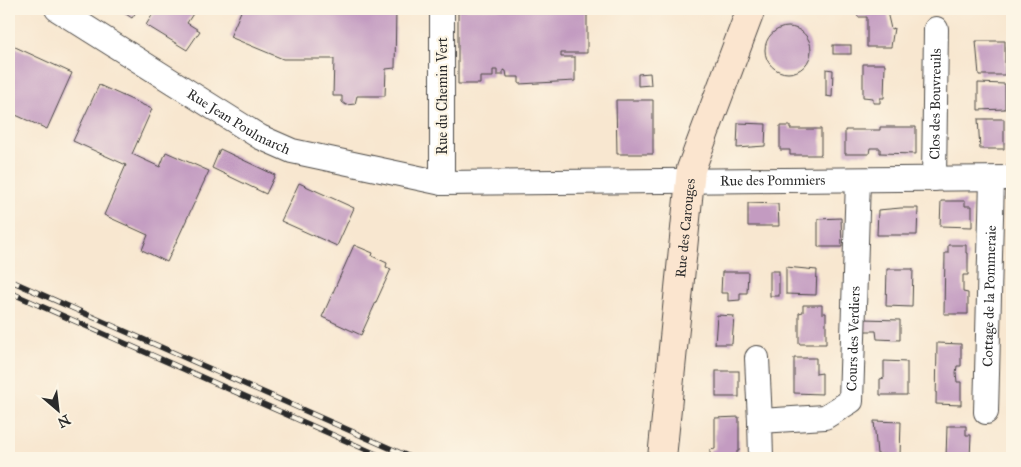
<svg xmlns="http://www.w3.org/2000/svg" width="1021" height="467" viewBox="0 0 1021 467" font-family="'IM FELL Great Primer',serif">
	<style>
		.building { fill: #c39bc1 }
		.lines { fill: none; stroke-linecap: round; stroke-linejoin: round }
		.street-casing { stroke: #4a4744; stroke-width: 26 }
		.secondary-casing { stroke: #4a4744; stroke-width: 30 }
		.street { stroke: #fff; stroke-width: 24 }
		.secondary { stroke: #fbe5cf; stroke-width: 28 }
		.rail-casing { stroke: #2b2b2b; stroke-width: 5.5 }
		.rail { stroke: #fcf5e5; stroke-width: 4; stroke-dasharray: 11; stroke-linecap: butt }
		.labels { text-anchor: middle; stroke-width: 4.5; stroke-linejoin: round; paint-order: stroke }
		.street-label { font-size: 14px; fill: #2b2b2b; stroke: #fcf5e5 }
	</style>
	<rect width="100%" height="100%" fill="#fcf5e5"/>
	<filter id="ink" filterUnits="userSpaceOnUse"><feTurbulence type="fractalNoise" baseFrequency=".02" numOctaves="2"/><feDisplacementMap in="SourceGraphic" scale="10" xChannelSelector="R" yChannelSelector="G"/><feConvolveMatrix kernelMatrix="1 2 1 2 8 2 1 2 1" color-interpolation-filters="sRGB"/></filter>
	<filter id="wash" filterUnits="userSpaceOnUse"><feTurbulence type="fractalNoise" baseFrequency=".0096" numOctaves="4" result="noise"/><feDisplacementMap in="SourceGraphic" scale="20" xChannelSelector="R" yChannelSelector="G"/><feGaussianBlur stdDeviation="1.12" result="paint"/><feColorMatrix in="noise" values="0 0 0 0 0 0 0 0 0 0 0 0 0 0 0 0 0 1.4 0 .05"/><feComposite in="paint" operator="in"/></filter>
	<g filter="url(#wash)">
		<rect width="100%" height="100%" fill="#f8e7d0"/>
		<g id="blocks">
			<g class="building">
				<polygon points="118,9 138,9 132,18"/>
				<polygon points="156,9 196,9 187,23 200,31 187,50 146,25"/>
				<polygon points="242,9 396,9 395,68 386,69 385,96 357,96 355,104 346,105 342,102 342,96 333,96 334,59 283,59 230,37"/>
				<polygon points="458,9 587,9 587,53 561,53 561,57 575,57 575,81 519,84 519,77 507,77 506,71 503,70 503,75 497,75 497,70 493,70 493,77 480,77 480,84 458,84"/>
				<polygon points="870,9 898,9 898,12 887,12 891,29 894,28 891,47 867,47 867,17 858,17 857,12 870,12"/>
				<circle cx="788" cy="50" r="23"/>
				<polygon points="976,41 1005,41 1005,75 979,75"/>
				<rect x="833" y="45" width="18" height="9"/>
				<polygon points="13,46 72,73 47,129 9,112 9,56"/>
				<polygon points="863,64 885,64 884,98 880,98 880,103 873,103 873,98 863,97"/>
				<polygon points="826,69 833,70 832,97 826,96"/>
				<polygon points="650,73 651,85 638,86 638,74"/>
				<polygon points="978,83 1005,84 1005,109 978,110"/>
				<polygon points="99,85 152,109 132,154 160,167 166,152 209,171 167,262 142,250 148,235 104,215 126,165 73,141"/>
				<polygon points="616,100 653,100 653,154 617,154"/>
				<polygon points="978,119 1004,119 1004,149 980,149"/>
				<polygon points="738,123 766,124 765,146 737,148"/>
				<polygon points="780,126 790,126 790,129 821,129 821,155 790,155 790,150 780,150"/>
				<polygon points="880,127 916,127 916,154 880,153 880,148 870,148 869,154 845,154 845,130 880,130"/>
				<polygon points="220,149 275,175 266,194 212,168"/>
				<polygon points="299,183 354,208 337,246 281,221"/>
				<polygon points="941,201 965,201 965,206 972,206 972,227 940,226"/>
				<polygon points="748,203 778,204 779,226 748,226"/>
				<polygon points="901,208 918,208 917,235 877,235 878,210"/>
				<polygon points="841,218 842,247 818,247 818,219"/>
				<polygon points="354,245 373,253 372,256 387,263 386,267 391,269 361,335 322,317"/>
				<polygon points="948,245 966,245 966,253 968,253 968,275 963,275 963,292 968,293 968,314 944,314 945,253 948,253"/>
				<polygon points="786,267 817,270 816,295 786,294"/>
				<polygon points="887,269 913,269 912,307 886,306"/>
				<rect x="770" y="271" width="9" height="25"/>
				<polygon points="722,272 748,272 747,293 740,293 740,300 728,301 728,293 721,293"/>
				<polygon points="803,305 822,305 822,313 826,313 826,344 799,344 799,313 803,312"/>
				<polygon points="717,315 734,316 732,344 715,344"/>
				<polygon points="863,319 900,320 900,340 877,339 876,331 863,331"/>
				<polygon points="937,343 961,344 961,366 957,366 956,373 957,382 961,382 961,405 936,404"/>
				<polygon points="794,358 816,358 816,374 822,373 822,394 794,393"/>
				<polygon points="884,361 907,362 907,395 880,395 880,379 884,378"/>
				<rect x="716" y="371" width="23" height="26"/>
				<polygon points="739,417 739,451 737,451 737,458 710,458 710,450 715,449 715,418"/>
				<polygon points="874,421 901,422 900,455 877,454"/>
				<polygon points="947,426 966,426 966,435 971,435 970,458 946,458"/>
			</g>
		</g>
	</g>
	<g filter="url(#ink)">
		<use href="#blocks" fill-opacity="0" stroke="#4a4744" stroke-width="1"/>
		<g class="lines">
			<defs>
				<g id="street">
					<path id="s1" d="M57,9l203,128 32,14 150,32 570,-5"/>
					<polyline points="442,9 442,183"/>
					<path id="s2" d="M934,179l2,-150"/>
					<polyline points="757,358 760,421"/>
					<path id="s3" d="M986,412l6,-233"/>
					<path id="s4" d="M761,458l-1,-37 65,-4 26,-16 7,-221"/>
				</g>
				<g id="secondary">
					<path id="s5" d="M662,458l29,-289 60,-160"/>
				</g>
			</defs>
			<use href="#street" class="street-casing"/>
			<use href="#secondary" class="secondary-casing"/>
			<use href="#street" class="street"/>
			<use href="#secondary" class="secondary"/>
			<defs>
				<g id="rail">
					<polyline points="9,280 412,458"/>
					<polyline points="9,292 385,458"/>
				</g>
			</defs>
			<use href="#rail" class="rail-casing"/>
			<use href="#rail" class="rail"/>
		</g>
	</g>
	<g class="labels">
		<g class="street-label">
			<text transform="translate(442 96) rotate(-90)" y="5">Rue du Chemin Vert</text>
			<text dy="5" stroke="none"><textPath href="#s2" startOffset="75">Clos des Bouvreuils</textPath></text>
			<text dy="5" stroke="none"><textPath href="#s1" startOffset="214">Rue Jean Poulmarch</textPath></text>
			<text dy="5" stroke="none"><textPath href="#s1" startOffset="759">Rue des Pommiers</textPath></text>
			<text dy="5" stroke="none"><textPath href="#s5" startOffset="231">Rue des Carouges</textPath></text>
			<text dy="5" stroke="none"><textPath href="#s3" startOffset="116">Cottage de la Pommeraie</textPath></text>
			<text dy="5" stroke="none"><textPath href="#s4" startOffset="195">Cours des Verdiers</textPath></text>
		</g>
	</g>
	<rect width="1021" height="467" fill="none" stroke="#fcf5e5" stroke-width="30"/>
	<g transform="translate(58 410) rotate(152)" stroke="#fcf5e5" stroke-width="4" paint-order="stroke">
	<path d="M0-4L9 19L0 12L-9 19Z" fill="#2b2b2b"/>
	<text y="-8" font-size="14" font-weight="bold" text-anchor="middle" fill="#2b2b2b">N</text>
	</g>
</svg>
